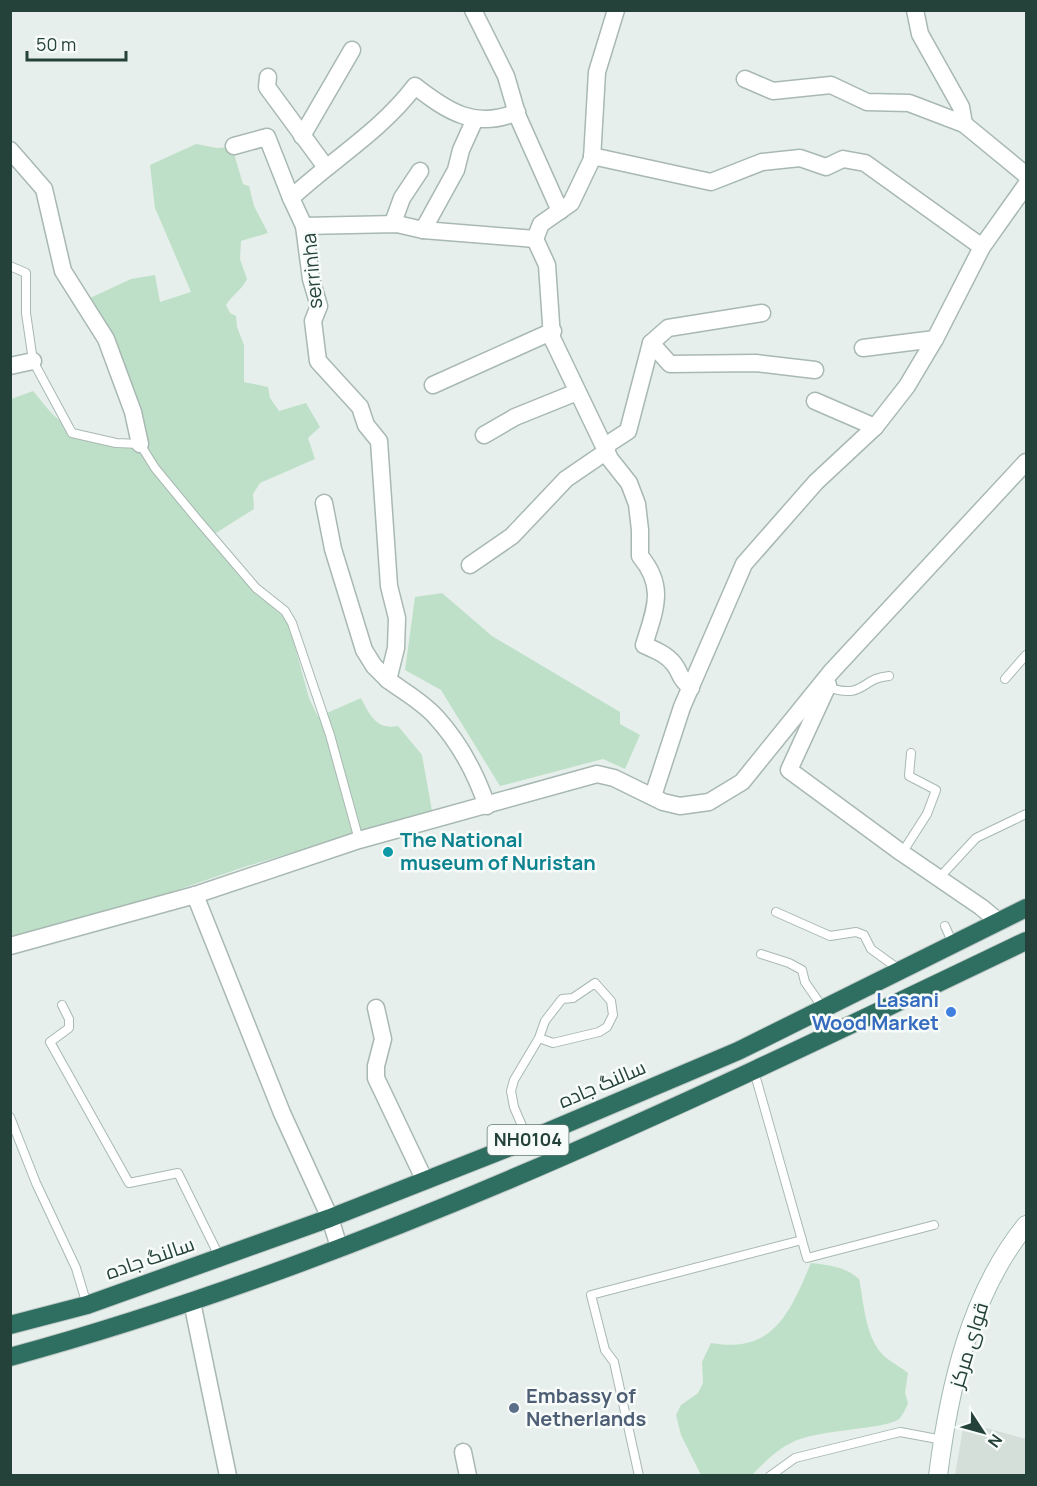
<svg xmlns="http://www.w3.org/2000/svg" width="1037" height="1486" viewBox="0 0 1037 1486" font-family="Manrope,Cairo,sans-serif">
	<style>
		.built { fill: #d4dfda }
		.green { fill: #bfe0c8 }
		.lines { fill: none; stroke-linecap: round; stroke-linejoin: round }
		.lane-casing { stroke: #a8b8b2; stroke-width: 10 }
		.street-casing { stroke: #a8b8b2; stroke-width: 19 }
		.secondary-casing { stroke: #a4bbb3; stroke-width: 20 }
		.highway-casing { stroke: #c2cac8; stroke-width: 20 }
		.lane { stroke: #fff; stroke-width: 8 }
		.street { stroke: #fff; stroke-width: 16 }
		.secondary { stroke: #fff; stroke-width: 18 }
		.highway { stroke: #2f6f62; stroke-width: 18 }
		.culture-dot { fill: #0f9aa8; stroke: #f7fbf9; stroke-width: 2 }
		.shop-dot { fill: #3f7fe0; stroke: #f7fbf9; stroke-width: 2 }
		.service-dot { fill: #5c6f8a; stroke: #f7fbf9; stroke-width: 2 }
		.labels { text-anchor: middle; stroke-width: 5; stroke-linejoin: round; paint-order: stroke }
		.shield { fill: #f7fbf9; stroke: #637a73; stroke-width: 1.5 }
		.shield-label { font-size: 18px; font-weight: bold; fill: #24423a }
		.street-label { font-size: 20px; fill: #24423a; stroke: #f7fbf9 }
		.culture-label { font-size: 20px; font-weight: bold; fill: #0d838f; stroke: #f7fbf9; text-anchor: start }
		.shop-label { font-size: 20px; font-weight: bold; fill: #366cbe; stroke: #f7fbf9; text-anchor: end }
		.service-label { font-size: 20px; font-weight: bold; fill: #4e5e75; stroke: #f7fbf9; text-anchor: start }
	</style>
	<rect width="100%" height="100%" fill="#e6efeb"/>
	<polygon class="built" points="964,1422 1026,1439 1026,1475 955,1475"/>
	<g class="green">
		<path d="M196,144l21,4 15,-1 11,37 6,2 5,20 14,27 -27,8 -1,18 7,20c-6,12 -15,16 -21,26l4,8 6,3 1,11 7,18v37l24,5 2,11 9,13 27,-8 14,24 -12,11 7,21 -55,24 -7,11 1,15 -46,29 37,43 43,40 21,77 9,19 43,-19c9,18 16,32 37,28l24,29 10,56 -188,56 -113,39 -120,30v-537l22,-8c9,10 17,23 29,31 21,17 58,28 85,25l-59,-148 43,-20 24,-4 5,27 31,-10 -36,-84 -5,-43z"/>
		<polygon points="442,593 492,636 620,712 620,724 640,735 625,769 603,759 500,786 441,690 405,670 415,597"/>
		<path d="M811,1263c18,2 35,4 48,16 5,24 6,56 23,75 4,5 19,13 26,19l-3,20 3,10c-2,5 -5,12 -9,16 -14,11 -84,10 -108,24 -15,7 -28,21 -39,32h-51l-20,-40 -5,-20 5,-10 17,-12 5,-10 -1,-21 9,-19c63,11 79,-31 100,-80z"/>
	</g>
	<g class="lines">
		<defs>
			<g id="lane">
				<polyline points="10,266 26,273 26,313 33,361 72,433 116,443 140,444 155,468 197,519 256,588 285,611 292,623 330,735 359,840"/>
				<polyline points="1005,679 1026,655"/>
				<path d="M827,687c39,13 33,-9 62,-11"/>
				<polyline points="902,853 927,814 936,790 909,776 911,753"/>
				<polyline points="939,878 976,838 1026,814"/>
				<polyline points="776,912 830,936 856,932 864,935 871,949 900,970"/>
				<polyline points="945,926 953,944"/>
				<polyline points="761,954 789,963 802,970 805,982 823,1008"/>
				<polyline points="62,1005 69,1019 69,1028 50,1042 129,1183 178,1173 220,1258"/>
				<polyline points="754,1071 807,1258 934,1225"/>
				<polyline points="10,1117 36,1183 76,1268 87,1305"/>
				<polyline points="528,1140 514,1107 511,1091 514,1080 539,1038 545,1021 562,999 573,998 595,983 611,1001 613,1015 607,1027 599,1032 553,1043 539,1038"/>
				<polyline points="639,1476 614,1362 605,1350 591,1295 802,1240"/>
				<polyline points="770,1476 795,1458 900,1432 943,1440"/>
			</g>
			<g id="street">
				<polyline points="473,10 506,76 518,117 560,211"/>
				<polyline points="915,10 920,34 961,107 964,124"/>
				<polyline points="268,77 267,87 325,166"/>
				<polyline points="745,79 773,91 831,85 867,102 909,103 964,124 1026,175"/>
				<polyline points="302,136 352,50"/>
				<polyline points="234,146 267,137 291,198"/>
				<polyline points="10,150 44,189 63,271 106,339 133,412 140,444"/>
				<polyline points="592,156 711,182 762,162 800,158 826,167 843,159 865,163 982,247"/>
				<polyline points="397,224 394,220 402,198 420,171"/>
				<path d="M304,226l-13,-28c42,-39 89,-66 124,-112 32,25 60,44 102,26"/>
				<polyline points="423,230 456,170 461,150 475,119"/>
				<path d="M535,239l12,26 5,73 58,121 19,24 8,21 3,26v26c26,31 15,53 4,89 11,5 22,9 30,19 8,11 4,13 17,24"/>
				<polyline points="651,343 670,364 756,363 815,370"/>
				<polyline points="863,348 935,339"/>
				<polyline points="10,366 33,361"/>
				<polyline points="433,385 553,331"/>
				<polyline points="815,401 875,427"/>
				<polyline points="484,435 515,417 577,392"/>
				<polyline points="605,446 628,431 651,343 668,328 762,313"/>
				<polyline points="324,503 333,549 364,650 374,666 388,680"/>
				<polyline points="470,565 512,536 566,479 607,451"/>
				<polyline points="828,685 789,770 902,853 981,907 993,917 996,923"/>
				<polyline points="653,796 682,707 744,564 816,482 875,427 907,386 935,339 982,247 1026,185"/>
				<path d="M487,806c-11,-32 -28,-64 -51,-89 -13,-15 -33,-26 -48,-37l8,-32 1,-30 -8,-32 -10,-145 -13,-16 -6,-18 -42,-46 -5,-40 6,-15 -8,-27 -7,-53 93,-2 26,6 112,9 6,-15 30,-21 21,-44 5,-87 19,-62"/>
				<polyline points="195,895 282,1113 330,1218 339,1247"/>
				<polyline points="10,946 195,895 359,840 597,774 614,778 663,802 680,806 709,802 742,782 831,672 1026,462"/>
				<polyline points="376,1008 383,1039 376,1066 376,1078 425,1181"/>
				<polyline points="192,1302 228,1476"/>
				<polyline points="463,1452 468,1476"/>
			</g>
			<path id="secondary" d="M938,1476c11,-88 32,-182 88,-251"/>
			<g id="highway">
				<polyline points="10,1325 87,1305 330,1218 528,1140 738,1051 1026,908"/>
				<path d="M10,1357c353,-96 688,-259 1016,-416"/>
			</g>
		</defs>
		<use href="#lane" class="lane-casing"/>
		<use href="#street" class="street-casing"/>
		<use href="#secondary" class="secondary-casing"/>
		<use href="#highway" class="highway-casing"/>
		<use href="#lane" class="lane"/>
		<use href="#street" class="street"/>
		<use href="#secondary" class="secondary"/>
		<use href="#highway" class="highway"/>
	</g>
	<circle class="culture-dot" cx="388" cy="852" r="6"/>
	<circle class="shop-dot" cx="951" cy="1012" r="6"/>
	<circle class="service-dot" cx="514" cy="1408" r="6"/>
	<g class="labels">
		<rect class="shield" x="487.5" y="1125" width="81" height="30" rx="4.5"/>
		<g class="shield-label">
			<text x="528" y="1146">NH0104</text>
		</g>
		<g class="street-label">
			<text transform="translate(312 271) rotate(-95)" y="7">serrinha</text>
			<text transform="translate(602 1084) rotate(-23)" y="7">سالنگ جاده</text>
			<text transform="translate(150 1258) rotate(-19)" y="7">سالنگ جاده</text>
			<text transform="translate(969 1345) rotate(-73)" y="7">قوای مرکز</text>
		</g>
		<g class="culture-label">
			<text x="400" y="847">The National<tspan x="400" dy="23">museum of Nuristan</tspan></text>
		</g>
		<g class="shop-label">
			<text x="939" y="1007">Lasani<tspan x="939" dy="23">Wood Market</tspan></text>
		</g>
		<g class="service-label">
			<text x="526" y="1403">Embassy of<tspan x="526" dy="23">Netherlands</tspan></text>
		</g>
	</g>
	<rect width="1037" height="1486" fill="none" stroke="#24423a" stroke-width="24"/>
	<g transform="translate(983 1432) rotate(126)" stroke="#f7fbf9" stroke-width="4.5" paint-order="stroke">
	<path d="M0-4.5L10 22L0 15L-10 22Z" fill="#24423a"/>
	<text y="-9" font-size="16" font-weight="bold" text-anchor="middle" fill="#24423a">N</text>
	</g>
	<path d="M27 51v9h99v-9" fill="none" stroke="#24423a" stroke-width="3"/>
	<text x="36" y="51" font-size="18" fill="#24423a" stroke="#f7fbf9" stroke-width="4.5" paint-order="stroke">50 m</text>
</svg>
